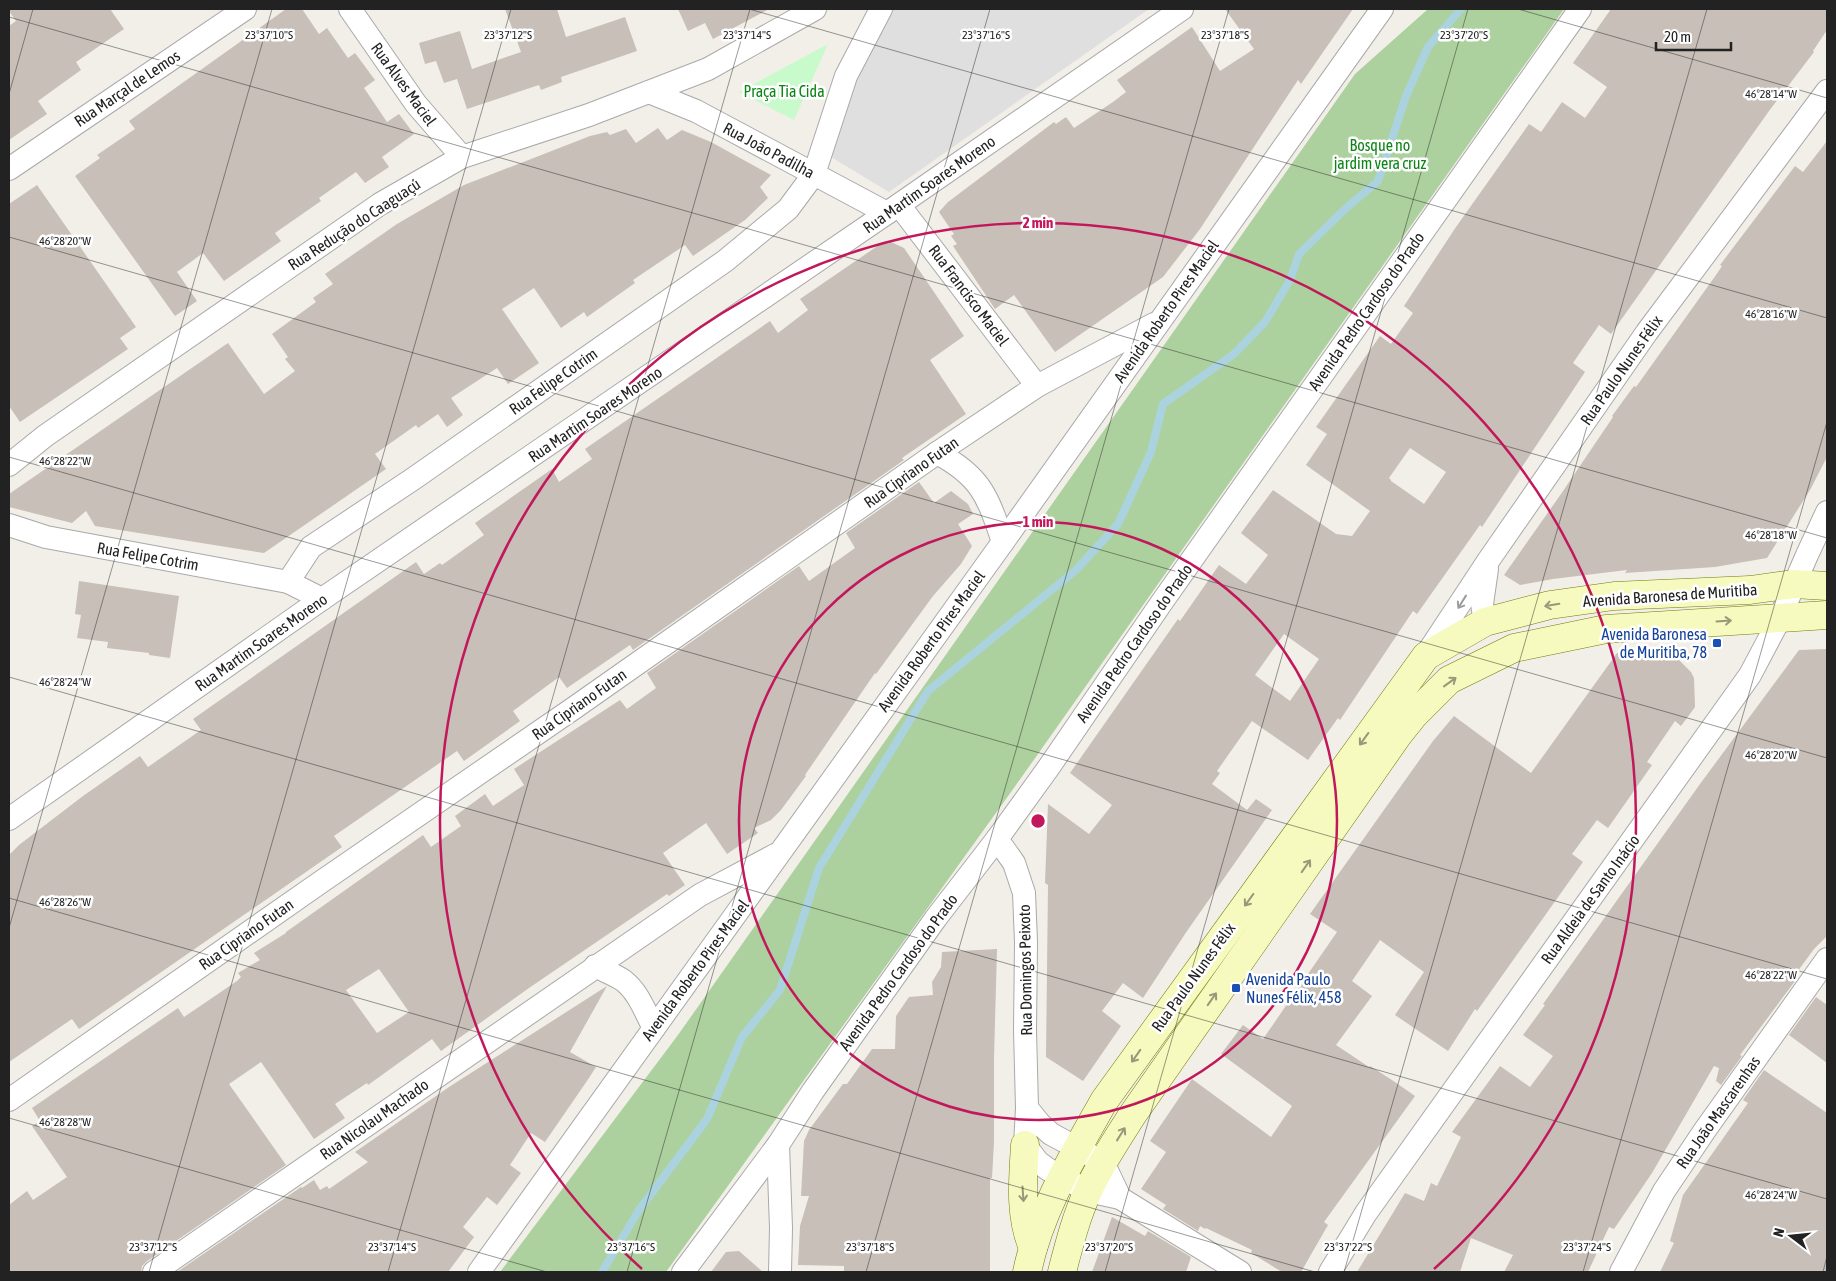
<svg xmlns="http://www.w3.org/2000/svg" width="1836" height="1281" viewBox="0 0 1836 1281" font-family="'Asap Condensed',sans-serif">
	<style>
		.residential { fill: #e0dfdf }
		.forest { fill: #add19e }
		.park { fill: #c8facc }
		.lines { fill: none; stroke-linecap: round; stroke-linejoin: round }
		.stream { stroke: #aad3df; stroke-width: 8 }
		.building { fill: #c7bfb8; fill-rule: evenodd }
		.street-casing { stroke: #a9a9a9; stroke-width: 24 }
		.secondary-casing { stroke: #707d05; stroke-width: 29 }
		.street { stroke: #fff; stroke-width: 22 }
		.secondary { stroke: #f7fabf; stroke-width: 28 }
		.oneway { stroke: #9c9c9c }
		.oneway2 { stroke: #979978 }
		.ticks { fill: none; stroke: #222; stroke-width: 1; stroke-opacity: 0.45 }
		.ring { fill: none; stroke: #c2185b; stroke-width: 2.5 }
		.transit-dot { fill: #1a4fb4; stroke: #fff; stroke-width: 2 }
		.labels { text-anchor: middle; stroke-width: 5; stroke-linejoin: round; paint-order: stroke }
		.street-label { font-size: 16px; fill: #222; stroke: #fff }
		.park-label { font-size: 16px; fill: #0c8416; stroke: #fff }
		.transit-label { font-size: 16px; fill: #164399; stroke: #fff; text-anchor: end }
		.ticks-label { font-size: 12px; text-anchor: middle; fill: #222; stroke: #fff; stroke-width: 5; stroke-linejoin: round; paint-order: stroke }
		.centre { fill: #c2185b; stroke: #fff; stroke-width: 2.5 }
		.ring-label { font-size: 15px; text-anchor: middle; font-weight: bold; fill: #c2185b; stroke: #fff; stroke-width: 5; stroke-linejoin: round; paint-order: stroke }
	</style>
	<rect width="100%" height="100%" fill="#f2efe9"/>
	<polygon class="residential" points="881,9 1149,9 889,192 831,157"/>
	<polygon class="forest" points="1428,9 1564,9 1021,778 666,1272 500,1272 678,1035 1355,74"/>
	<polygon class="park" points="828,44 794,120 739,92"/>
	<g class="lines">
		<polyline class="stream" points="602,1272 639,1210 707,1119 742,1037 780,990 819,868 928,691 1076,570 1118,524 1151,452 1163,404 1234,354 1265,322 1290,280 1299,254 1345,209 1378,181 1406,96 1428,47 1461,9"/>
	</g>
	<g class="building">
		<polygon points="9,9 110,9 124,29 76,62 81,70 38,101 47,114 9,140 9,26 16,21 9,11"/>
		<polygon points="286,9 302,9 319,34 327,28 348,58 355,53 375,80 364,88 387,122 399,114 414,134 382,157 389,167 365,183 356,172 336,186 319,198 321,201 275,233 281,241 224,281 203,253 177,272 197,301 175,316 75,176 100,158 97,155 135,129 129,121"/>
		<polygon points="505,9 557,9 566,37 625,17 637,51 561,77 562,82 541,90 539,85 467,109 457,79 444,83 436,61 425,64 419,43 460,31 472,69 521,52"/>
		<polygon points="678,9 769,9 713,39 705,23 688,31"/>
		<polygon points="1225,9 1353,9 1301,84 1298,80 1200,229 1163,277 1055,352 1014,295 995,309 953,246 957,244 951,236 954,234 939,212 948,202 1054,122 1056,124 1066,117 1074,128 1113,102 1126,92 1117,80 1192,27 1220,71 1254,49"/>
		<path d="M1611,9h216v21l-14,21 1,1 -45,59 -158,223 -12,-9 -26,38 12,9 -69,104 -34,51 -2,-2 -63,89 -4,-3 -73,109 -2,-2 -30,42 -56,-39 -35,50 3,2 -8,11 35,26 9,-11 16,11 -85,121 -44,67 -20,-15 -21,28 19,15 -38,55 -37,-24 2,-172 -3,-2 3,-79 41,30 23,-29 -42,-32 108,-154 2,2 39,-56 27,19 22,-29 -27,-22 32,-43 63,44 16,2 18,-25 -64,-46 21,-31 -11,-7 64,-91 11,8 22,-31 -9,-7 52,-79 73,-103 12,8 21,-30 23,16 22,-31 -34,-24zM1410,448l36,24 -22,32 -33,-23v-1l-2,-2zM1284,634l35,25 -29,42 -35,-26z"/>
		<polygon points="658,128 667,140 682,130 711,142 771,175 760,187 768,198 745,220 693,256 685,245 633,280 635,283 587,317 584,312 561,328 534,288 502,309 539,363 508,384 497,368 451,398 463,415 447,427 438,414 418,428 416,425 375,454 386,469 264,553 95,526 86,511 72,523 9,507 9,494 228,343 264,394 295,371 285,359 288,357 272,334 316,302 313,298 333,284 325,274 397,224 464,185 590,136 607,132 610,135 626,129 636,143"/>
		<polygon points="1827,141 1827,457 1810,490 1767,558 1715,567 1625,573 1627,570 1553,579 1520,585 1504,575 1561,494 1613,417 1612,416 1634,386 1636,387 1716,275 1722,266 1720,265 1795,166 1803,172"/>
		<polygon points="37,185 136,327 120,338 128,349 20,422 9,406 9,204"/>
		<polygon points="889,241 904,248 964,336 930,360 966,414 902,458 904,460 633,650 630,645 567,688 559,677 513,711 520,721 464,761 457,751 334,836 342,847 79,1029 72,1019 9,1062 9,855 19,845 83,796 140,756 148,767 178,746 201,730 193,719 416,562 424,574 440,563 442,565 484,535 475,523 552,469 559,482 592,459 585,449 770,321 778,333 808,310 800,299 879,245"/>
		<path d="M919,482l15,21 17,-12 17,13 5,10 -15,10 14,22 -11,18 -28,32 -57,78 -1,-1 -70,102 1,1 -25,34 -10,10 -17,8 4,5 -31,21 -21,-31 -43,30 22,32 -16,11 -2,-2 -138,94 -88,63 -9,-12 -64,46 -1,-2 -32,21 10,14 -31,21 -53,-77 -32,22 57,81 -139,96 -5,5 -1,6h-132v-67l18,-14 6,9 34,-23 -35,-51 8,-5 -8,-13 146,-100 6,9 53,-36 4,-4 -3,-4 22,-13 -6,-7 32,-20v-1l137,-97 8,12 30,-21 -6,-10 30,-22 8,12 31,-21 -10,-16 106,-69 7,9 29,-21 -9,-15 152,-107 10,15 46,-33 -9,-15zM379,969l30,43 -32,21 -31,-43z"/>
		<polygon points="79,581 179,596 170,658 149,655 149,653 107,648 108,642 77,638 81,615 75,614"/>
		<polygon points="1827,649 1827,936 1814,949 1792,979 1795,981 1740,1055 1742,1056 1721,1085 1716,1081 1719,1068 1714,1066 1652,1173 1614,1229 1609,1227 1588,1272 1504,1272 1513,1255 1471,1238 1460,1272 1357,1272 1405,1193 1424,1201 1431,1183 1437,1186 1461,1137 1452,1132 1500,1066 1530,1087 1553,1056 1523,1035 1545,1005 1543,1004 1700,784 1799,650"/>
		<polygon points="1617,653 1650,653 1647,657 1676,657 1691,672 1694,678 1695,707 1681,726 1675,721 1647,762 1652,765 1608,828 1597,820 1572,854 1583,862 1477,1011 1475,1009 1448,1051 1395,1015 1424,972 1380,940 1352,981 1372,996 1336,1045 1369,1067 1370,1066 1392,1080 1415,1096 1324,1222 1328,1225 1301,1272 1282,1272 1251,1253 1252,1250 1206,1228 1205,1229 1200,1226 1198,1231 1163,1209 1166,1205 1141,1189 1166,1152 1150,1141 1192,1079 1271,1137 1292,1106 1221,1054 1243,1025 1263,1039 1337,932 1310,914 1433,741 1454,716 1531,773"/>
		<polygon points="997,949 994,1059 994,1142 992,1178 990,1178 990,1272 844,1272 844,1266 798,1265 800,1226 809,1196 801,1196 804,1141 809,1130 843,1084 847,1084 872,1049 895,1049 896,1016 909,997 933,995 932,982 941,967 942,952"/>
		<polygon points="607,986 570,1052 596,1067 589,1078 545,1142 531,1133 510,1165 521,1173 497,1205 487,1197 463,1227 474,1237 448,1272 177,1272 301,1187 302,1188 314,1180 320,1190 327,1186 329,1189 368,1162 355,1152 449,1087"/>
		<polygon points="1816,997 1827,1005 1827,1063 1789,1035"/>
		<polygon points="1764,1070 1827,1113 1827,1272 1660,1272 1674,1243 1670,1241 1683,1195 1748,1103 1743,1100"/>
		<polygon points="1112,1217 1145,1236 1148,1231 1191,1257 1186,1272 1092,1272"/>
		<polygon points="739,1251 763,1272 711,1272 726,1252"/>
	</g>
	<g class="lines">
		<defs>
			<g id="street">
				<polyline points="350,9 416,104 462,157"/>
				<polyline points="649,92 696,111 887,213"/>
				<polyline points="9,169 245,9"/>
				<polyline points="899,205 1037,386"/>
				<path d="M937,453c44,23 51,44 66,89"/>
				<polyline points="9,465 45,436 380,204 462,157 589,115 708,69 815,9"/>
				<polyline points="9,525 46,537 288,582 322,599"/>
				<polyline points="288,582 311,547 413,479 725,261 788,209 814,174 846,76 881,9"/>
				<polyline points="1485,622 1482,604 1487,569"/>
				<polyline points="1426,655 1488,561 1647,332 1827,91"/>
				<polyline points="9,819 322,599 887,213 1182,9"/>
				<polyline points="997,839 1014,863 1024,893 1026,942 1025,1030 1027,1108 1025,1145 1038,1162 1049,1170 1088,1191 1120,1198 1240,1272"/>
				<path d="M595,966c9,5 21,9 29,15 15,12 21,31 30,47"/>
				<polyline points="9,1100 318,884 574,708 937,453 1037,386 1154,324"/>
				<polyline points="1027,1108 1040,1124 1051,1134 1103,1162 1120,1198"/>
				<polyline points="778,1145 781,1228 780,1272"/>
				<polyline points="154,1272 700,895 775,855"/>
				<polyline points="479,1272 1003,542 1382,9"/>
				<polyline points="683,1272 778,1145 813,1091 936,918 997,839 1049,767 1162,602 1580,9"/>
				<polyline points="1330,1272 1366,1213 1750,675 1778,622 1807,555 1827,512"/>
				<polyline points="1621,1272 1664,1191 1705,1130 1827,959"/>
			</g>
			<g id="secondary">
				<path d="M1025,1145c-2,34 -6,70 8,103"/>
				<path d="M1027,1272c13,-62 46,-116 77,-171l322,-445 59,-34 65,-17 64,-9 136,-6 44,-6 33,2"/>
				<path d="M1062,1272c7,-27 14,-55 26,-81 12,-27 29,-52 45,-77l265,-379 16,-20 35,-35 65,-32 92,-19 221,-14"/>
			</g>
		</defs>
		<use href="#street" class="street-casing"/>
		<use href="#secondary" class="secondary-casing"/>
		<use href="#street" class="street"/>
		<use href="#secondary" class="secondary"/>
	</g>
	<defs><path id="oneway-shaft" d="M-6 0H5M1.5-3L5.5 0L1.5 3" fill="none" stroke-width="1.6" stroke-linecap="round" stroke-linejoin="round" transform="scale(1.25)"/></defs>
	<use class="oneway" href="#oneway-shaft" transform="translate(1462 602) rotate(122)"/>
	<g class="oneway2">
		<use href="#oneway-shaft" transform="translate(1552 605) rotate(170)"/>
		<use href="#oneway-shaft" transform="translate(1724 621) rotate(-4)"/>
		<use href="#oneway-shaft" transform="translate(1450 682) rotate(-36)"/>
		<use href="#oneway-shaft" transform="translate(1364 739) rotate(126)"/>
		<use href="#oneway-shaft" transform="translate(1306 866) rotate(-55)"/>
		<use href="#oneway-shaft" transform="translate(1249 900) rotate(126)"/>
		<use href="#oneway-shaft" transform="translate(1212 999) rotate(-55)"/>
		<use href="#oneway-shaft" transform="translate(1136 1056) rotate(125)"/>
		<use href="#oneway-shaft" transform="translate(1121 1134) rotate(-58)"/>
		<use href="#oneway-shaft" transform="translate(1023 1194) rotate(86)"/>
	</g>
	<path class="ticks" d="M749,9l1078,309M1518,9l309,89M9,17l1818,521M9,94l24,-85M9,237l1818,521M9,457l1818,522M9,677l1818,522M9,898l1306,374M9,928l263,-919M9,1118l538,154M149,1272l362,-1263M388,1272l362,-1263M627,1272l363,-1263M866,1272l363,-1263M1105,1272l363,-1263M1344,1272l363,-1263M1583,1272l244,-850M1823,1272l4,-16"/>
	<g class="ring">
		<circle cx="1038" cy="821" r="299"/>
		<path d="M642 1269A598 598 0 1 1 1434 1269"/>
	</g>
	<g class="transit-dot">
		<rect x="1712" y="638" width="10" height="10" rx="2.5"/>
		<rect x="1231" y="983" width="10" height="10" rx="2.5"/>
	</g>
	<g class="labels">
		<g class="street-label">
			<text transform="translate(404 84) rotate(54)" y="6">Rua Alves Maciel</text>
			<text transform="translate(127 88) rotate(-34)" y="6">Rua Marçal de Lemos</text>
			<text transform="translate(769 150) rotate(28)" y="6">Rua João Padilha</text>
			<text transform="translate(929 184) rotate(-35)" y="6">Rua Martim Soares Moreno</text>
			<text transform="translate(354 224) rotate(-33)" y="6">Rua Redução do Caaguaçú</text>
			<text transform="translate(969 295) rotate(53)" y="6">Rua Francisco Maciel</text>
			<text transform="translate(1166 311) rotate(-55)" y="6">Avenida Roberto Pires Maciel</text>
			<text transform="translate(1366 311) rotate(-55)" y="6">Avenida Pedro Cardoso do Prado</text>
			<text transform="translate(1621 370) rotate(-55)" y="6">Rua Paulo Nunes Félix</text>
			<text transform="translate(553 381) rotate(-35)" y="6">Rua Felipe Cotrim</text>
			<text transform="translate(595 414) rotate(-34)" y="6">Rua Martim Soares Moreno</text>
			<text transform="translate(911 472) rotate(-35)" y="6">Rua Cipriano Futan</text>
			<text transform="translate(148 556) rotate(10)" y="6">Rua Felipe Cotrim</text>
			<text transform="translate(1670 595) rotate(-4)" y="6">Avenida Baronesa de Muritiba</text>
			<text transform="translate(931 641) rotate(-54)" y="6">Avenida Roberto Pires Maciel</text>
			<text transform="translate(261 642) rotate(-35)" y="6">Rua Martim Soares Moreno</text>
			<text transform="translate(1134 643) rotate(-55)" y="6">Avenida Pedro Cardoso do Prado</text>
			<text transform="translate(579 704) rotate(-35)" y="6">Rua Cipriano Futan</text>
			<text transform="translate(1590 899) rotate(-54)" y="6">Rua Aldeia de Santo Inácio</text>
			<text transform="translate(246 934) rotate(-35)" y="6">Rua Cipriano Futan</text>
			<text transform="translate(695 970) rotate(-54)" y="6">Avenida Roberto Pires Maciel</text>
			<text transform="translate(1025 970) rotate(-91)" y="6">Rua Domingos Peixoto</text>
			<text transform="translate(898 972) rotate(-54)" y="6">Avenida Pedro Cardoso do Prado</text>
			<text transform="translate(1193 977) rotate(-54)" y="6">Rua Paulo Nunes Félix</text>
			<text transform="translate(1718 1112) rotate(-55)" y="6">Rua João Mascarenhas</text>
			<text transform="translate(374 1119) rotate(-35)" y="6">Rua Nicolau Machado</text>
		</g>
		<g class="park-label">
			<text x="784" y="97">Praça Tia Cida</text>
			<text x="1380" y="151">Bosque no<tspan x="1380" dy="18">jardim vera cruz</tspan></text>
		</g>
		<g class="transit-label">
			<text x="1707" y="640">Avenida Baronesa<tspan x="1707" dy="18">de Muritiba, 78</tspan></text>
			<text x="1246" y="985" text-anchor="start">Avenida Paulo<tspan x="1246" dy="18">Nunes Félix, 458</tspan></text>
		</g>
	</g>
	<g class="ticks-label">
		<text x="269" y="39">23°37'10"S</text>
		<text x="508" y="39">23°37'12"S</text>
		<text x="747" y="39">23°37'14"S</text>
		<text x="986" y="39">23°37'16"S</text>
		<text x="1225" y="39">23°37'18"S</text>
		<text x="1464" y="39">23°37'20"S</text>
		<text x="1771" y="98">46°28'14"W</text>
		<text x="65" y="245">46°28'20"W</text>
		<text x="1771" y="318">46°28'16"W</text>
		<text x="65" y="465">46°28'22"W</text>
		<text x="1771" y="539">46°28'18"W</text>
		<text x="65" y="686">46°28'24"W</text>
		<text x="1771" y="759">46°28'20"W</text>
		<text x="65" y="906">46°28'26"W</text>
		<text x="1771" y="979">46°28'22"W</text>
		<text x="65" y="1126">46°28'28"W</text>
		<text x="1771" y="1199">46°28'24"W</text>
		<text x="153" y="1251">23°37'12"S</text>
		<text x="392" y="1251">23°37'14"S</text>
		<text x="631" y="1251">23°37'16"S</text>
		<text x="870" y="1251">23°37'18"S</text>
		<text x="1109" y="1251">23°37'20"S</text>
		<text x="1348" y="1251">23°37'22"S</text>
		<text x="1587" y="1251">23°37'24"S</text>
	</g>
	<circle cx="1038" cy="821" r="8" class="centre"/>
	<g class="ring-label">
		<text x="1038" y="228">2 min</text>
		<text x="1038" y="527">1 min</text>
	</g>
	<rect width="1836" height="1281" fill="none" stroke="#222222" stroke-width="20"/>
	<g transform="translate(1791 1236) rotate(286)" stroke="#ffffff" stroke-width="4" paint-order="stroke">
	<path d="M0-4L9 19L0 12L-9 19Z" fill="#222222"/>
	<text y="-8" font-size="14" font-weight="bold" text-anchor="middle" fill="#222222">N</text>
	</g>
	<path d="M1656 42v8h75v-8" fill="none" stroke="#222222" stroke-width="2.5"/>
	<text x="1664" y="42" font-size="15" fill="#222222" stroke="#ffffff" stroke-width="4" paint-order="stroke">20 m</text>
</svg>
